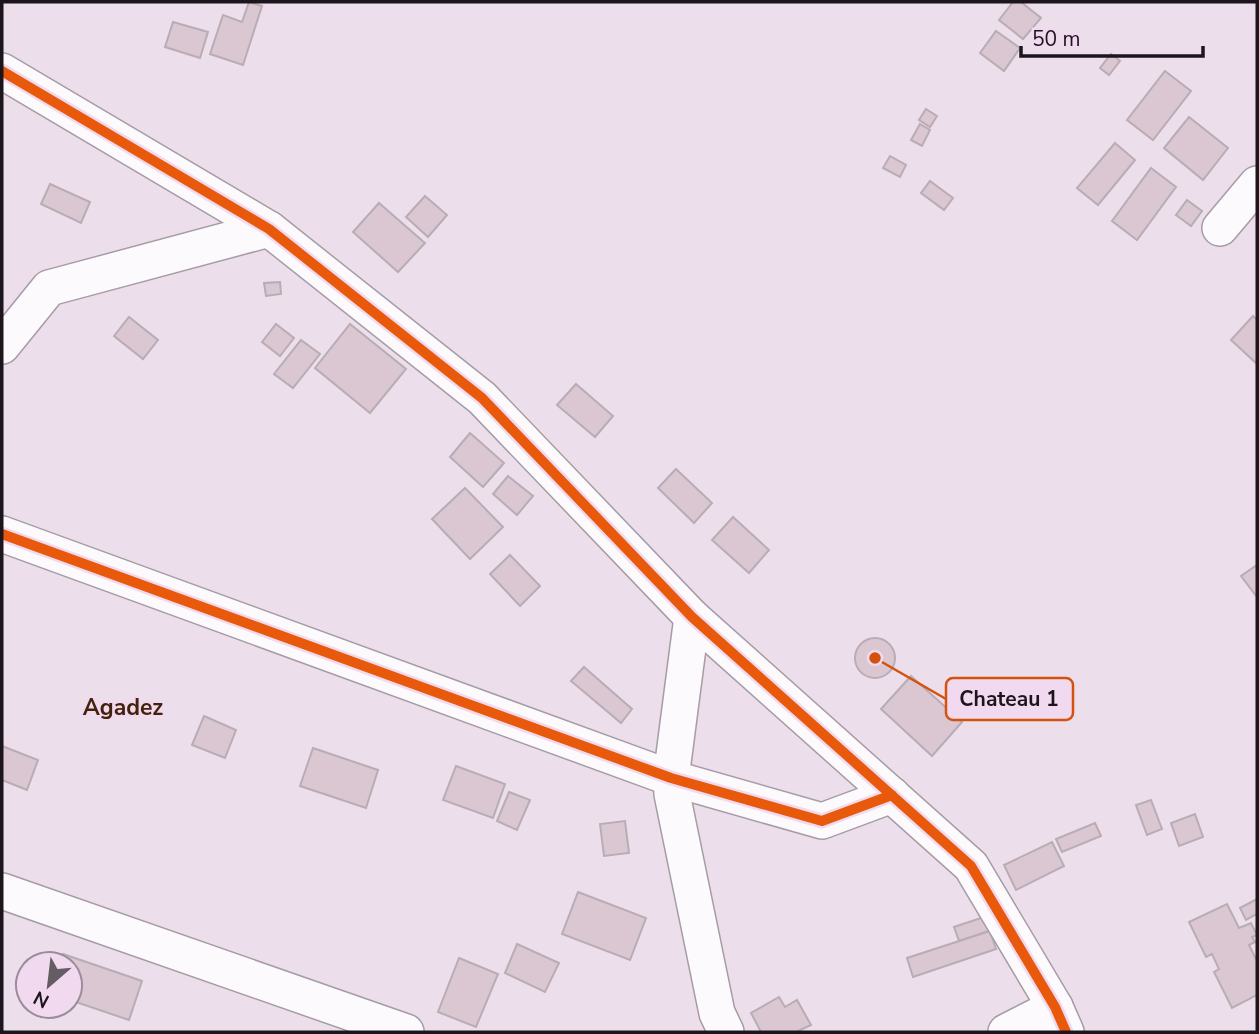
<svg xmlns="http://www.w3.org/2000/svg" width="1259" height="1034" viewBox="0 0 1259 1034" font-family="'Nunito Sans',sans-serif">
	<style>
		.building { fill: #dac7d2; stroke: #b8acb5; stroke-width: 2 }
		.lines { fill: none; stroke-linecap: round; stroke-linejoin: round }
		.minor-casing { stroke: #a69ca5; stroke-width: 38 }
		.minor { stroke: #fcfafc; stroke-width: 35 }
		.cycleway-casing { stroke: #f1daef; stroke-width: 15 }
		.cycleway { stroke: #e8590c; stroke-width: 10 }
		.labels { text-anchor: middle; stroke-width: 5; stroke-linejoin: round; paint-order: stroke }
		.quarter-label { font-size: 23px; font-weight: bold; fill: #43220c; stroke: #f1daef }
		.leader { fill: none; stroke: #d4520e; stroke-width: 2.5 }
		.callout-dot { fill: #d4520e; stroke: #f1daef; stroke-width: 2.5 }
		.callout { fill: #f1daef; stroke: #d4520e; stroke-width: 2.5 }
		.callout-label { font-size: 21px; text-anchor: middle; font-weight: bold; fill: #1d151c }
	</style>
	<rect width="100%" height="100%" fill="#ecdfeb"/>
	<g class="building">
		<polygon points="249,2 262,6 243,65 210,54 223,15 242,22"/>
		<polygon points="1013,2 1021,2 1041,18 1023,39 999,20"/>
		<polygon points="173,22 208,32 200,58 165,47"/>
		<polygon points="996,31 1020,48 1004,71 980,53"/>
		<polygon points="1111,54 1120,61 1109,75 1100,68"/>
		<polygon points="1165,71 1191,91 1153,140 1127,120"/>
		<polygon points="926,109 937,116 930,127 919,120"/>
		<polygon points="1189,117 1228,148 1203,180 1164,148"/>
		<polygon points="920,124 930,130 922,146 911,140"/>
		<polygon points="1115,143 1135,160 1098,205 1077,188"/>
		<polygon points="890,156 906,165 900,177 883,168"/>
		<polygon points="1151,168 1176,187 1137,240 1112,221"/>
		<polygon points="930,181 953,198 944,210 921,193"/>
		<polygon points="50,184 90,202 81,223 41,204"/>
		<polygon points="425,196 447,215 428,237 406,217"/>
		<polygon points="1187,200 1202,211 1191,226 1176,215"/>
		<polygon points="379,203 425,243 398,272 353,232"/>
		<polygon points="280,282 281,294 266,296 264,283"/>
		<polygon points="1253,316 1257,320 1257,361 1256,363 1231,340"/>
		<polygon points="129,317 158,340 143,359 114,336"/>
		<polygon points="276,324 294,338 280,356 262,342"/>
		<polygon points="350,324 406,369 370,413 315,368"/>
		<polygon points="301,340 320,354 293,388 274,374"/>
		<polygon points="576,384 613,416 595,437 557,405"/>
		<polygon points="470,433 504,463 483,487 450,457"/>
		<polygon points="676,469 712,503 694,523 658,488"/>
		<polygon points="508,476 533,496 517,515 493,494"/>
		<polygon points="465,488 503,527 470,559 432,519"/>
		<polygon points="733,517 769,550 749,573 712,540"/>
		<polygon points="510,555 540,586 520,606 490,574"/>
		<polygon points="1257,565 1257,597 1241,576"/>
		<circle cx="875" cy="658" r="20"/>
		<polygon points="584,667 632,709 621,723 571,681"/>
		<polygon points="911,676 962,722 932,756 881,709"/>
		<polygon points="204,716 236,730 225,758 192,745"/>
		<polygon points="2,746 38,760 27,790 2,780"/>
		<polygon points="313,748 378,770 366,808 300,786"/>
		<polygon points="456,766 505,784 493,818 443,800"/>
		<polygon points="509,792 530,800 517,830 497,821"/>
		<polygon points="1151,800 1162,829 1147,835 1136,805"/>
		<polygon points="1195,814 1203,837 1179,846 1171,823"/>
		<polygon points="625,821 629,853 604,856 600,824"/>
		<polygon points="1095,823 1101,836 1062,852 1056,839"/>
		<polygon points="1052,842 1064,866 1016,890 1004,865"/>
		<polygon points="578,892 646,918 630,960 562,934"/>
		<polygon points="1257,899 1257,914 1246,920 1240,908"/>
		<polygon points="1227,904 1239,928 1251,923 1257,935 1252,937 1255,942 1249,945 1257,961 1257,995 1232,1008 1214,972 1219,969 1212,954 1206,957 1189,922"/>
		<polygon points="990,915 995,929 959,941 954,927"/>
		<polygon points="990,931 996,949 913,977 907,958"/>
		<polygon points="517,944 559,963 545,992 505,973"/>
		<polygon points="63,954 142,981 129,1020 70,1000 70,964 59,964"/>
		<polygon points="459,958 498,974 476,1027 438,1012"/>
		<polygon points="779,997 785,1007 797,1000 811,1025 796,1032 761,1032 751,1013"/>
	</g>
	<g class="lines">
		<defs>
			<g id="minor">
				<polyline points="2,71 269,229 482,398 692,617 971,866 1055,1007 1066,1032"/>
				<polyline points="1220,228 1257,184"/>
				<polyline points="2,346 49,288 269,229"/>
				<polyline points="2,534 671,778 822,821 892,795"/>
				<polyline points="692,617 671,778 672,794 717,1013 726,1032"/>
				<polyline points="2,891 406,1032"/>
				<polyline points="1006,1032 1055,1007"/>
			</g>
		</defs>
		<use href="#minor" class="minor-casing"/>
		<use href="#minor" class="minor"/>
		<defs>
			<g id="cycleway">
				<polyline points="2,71 269,229 482,398 692,617 971,866 1055,1007 1066,1032"/>
				<polyline points="2,534 671,778 822,821 892,795"/>
			</g>
		</defs>
		<use href="#cycleway" class="cycleway-casing"/>
		<use href="#cycleway" class="cycleway"/>
	</g>
	<g class="labels">
		<g class="quarter-label">
			<text x="123" y="715">Agadez</text>
		</g>
	</g>
	<path class="leader" d="M875 658L946 699"/>
	<circle class="callout-dot" cx="875" cy="658" r="7"/>
	<rect class="callout" x="946" y="678" width="127" height="42" rx="7"/>
	<g class="callout-label">
		<text x="1009" y="706">Chateau 1</text>
	</g>
	<rect width="1259" height="1034" fill="none" stroke="#1d151c" stroke-width="7"/>
	<g transform="translate(49 985) rotate(208)"><circle r="33" fill="#f1daef" stroke="#9c8b9b" stroke-width="2"/>
	<path d="M0-5L12 26L0 18L-12 26Z" fill="#655c64"/>
	<text y="-10" font-size="19" font-weight="bold" text-anchor="middle" fill="#1d151c">N</text>
	</g>
	<path d="M1021 46v10h182v-10" fill="none" stroke="#1d151c" stroke-width="3.5"/>
	<text x="1032" y="46" font-size="21" fill="#1d151c" stroke="#f1daef" stroke-width="5" paint-order="stroke">50 m</text>
</svg>
